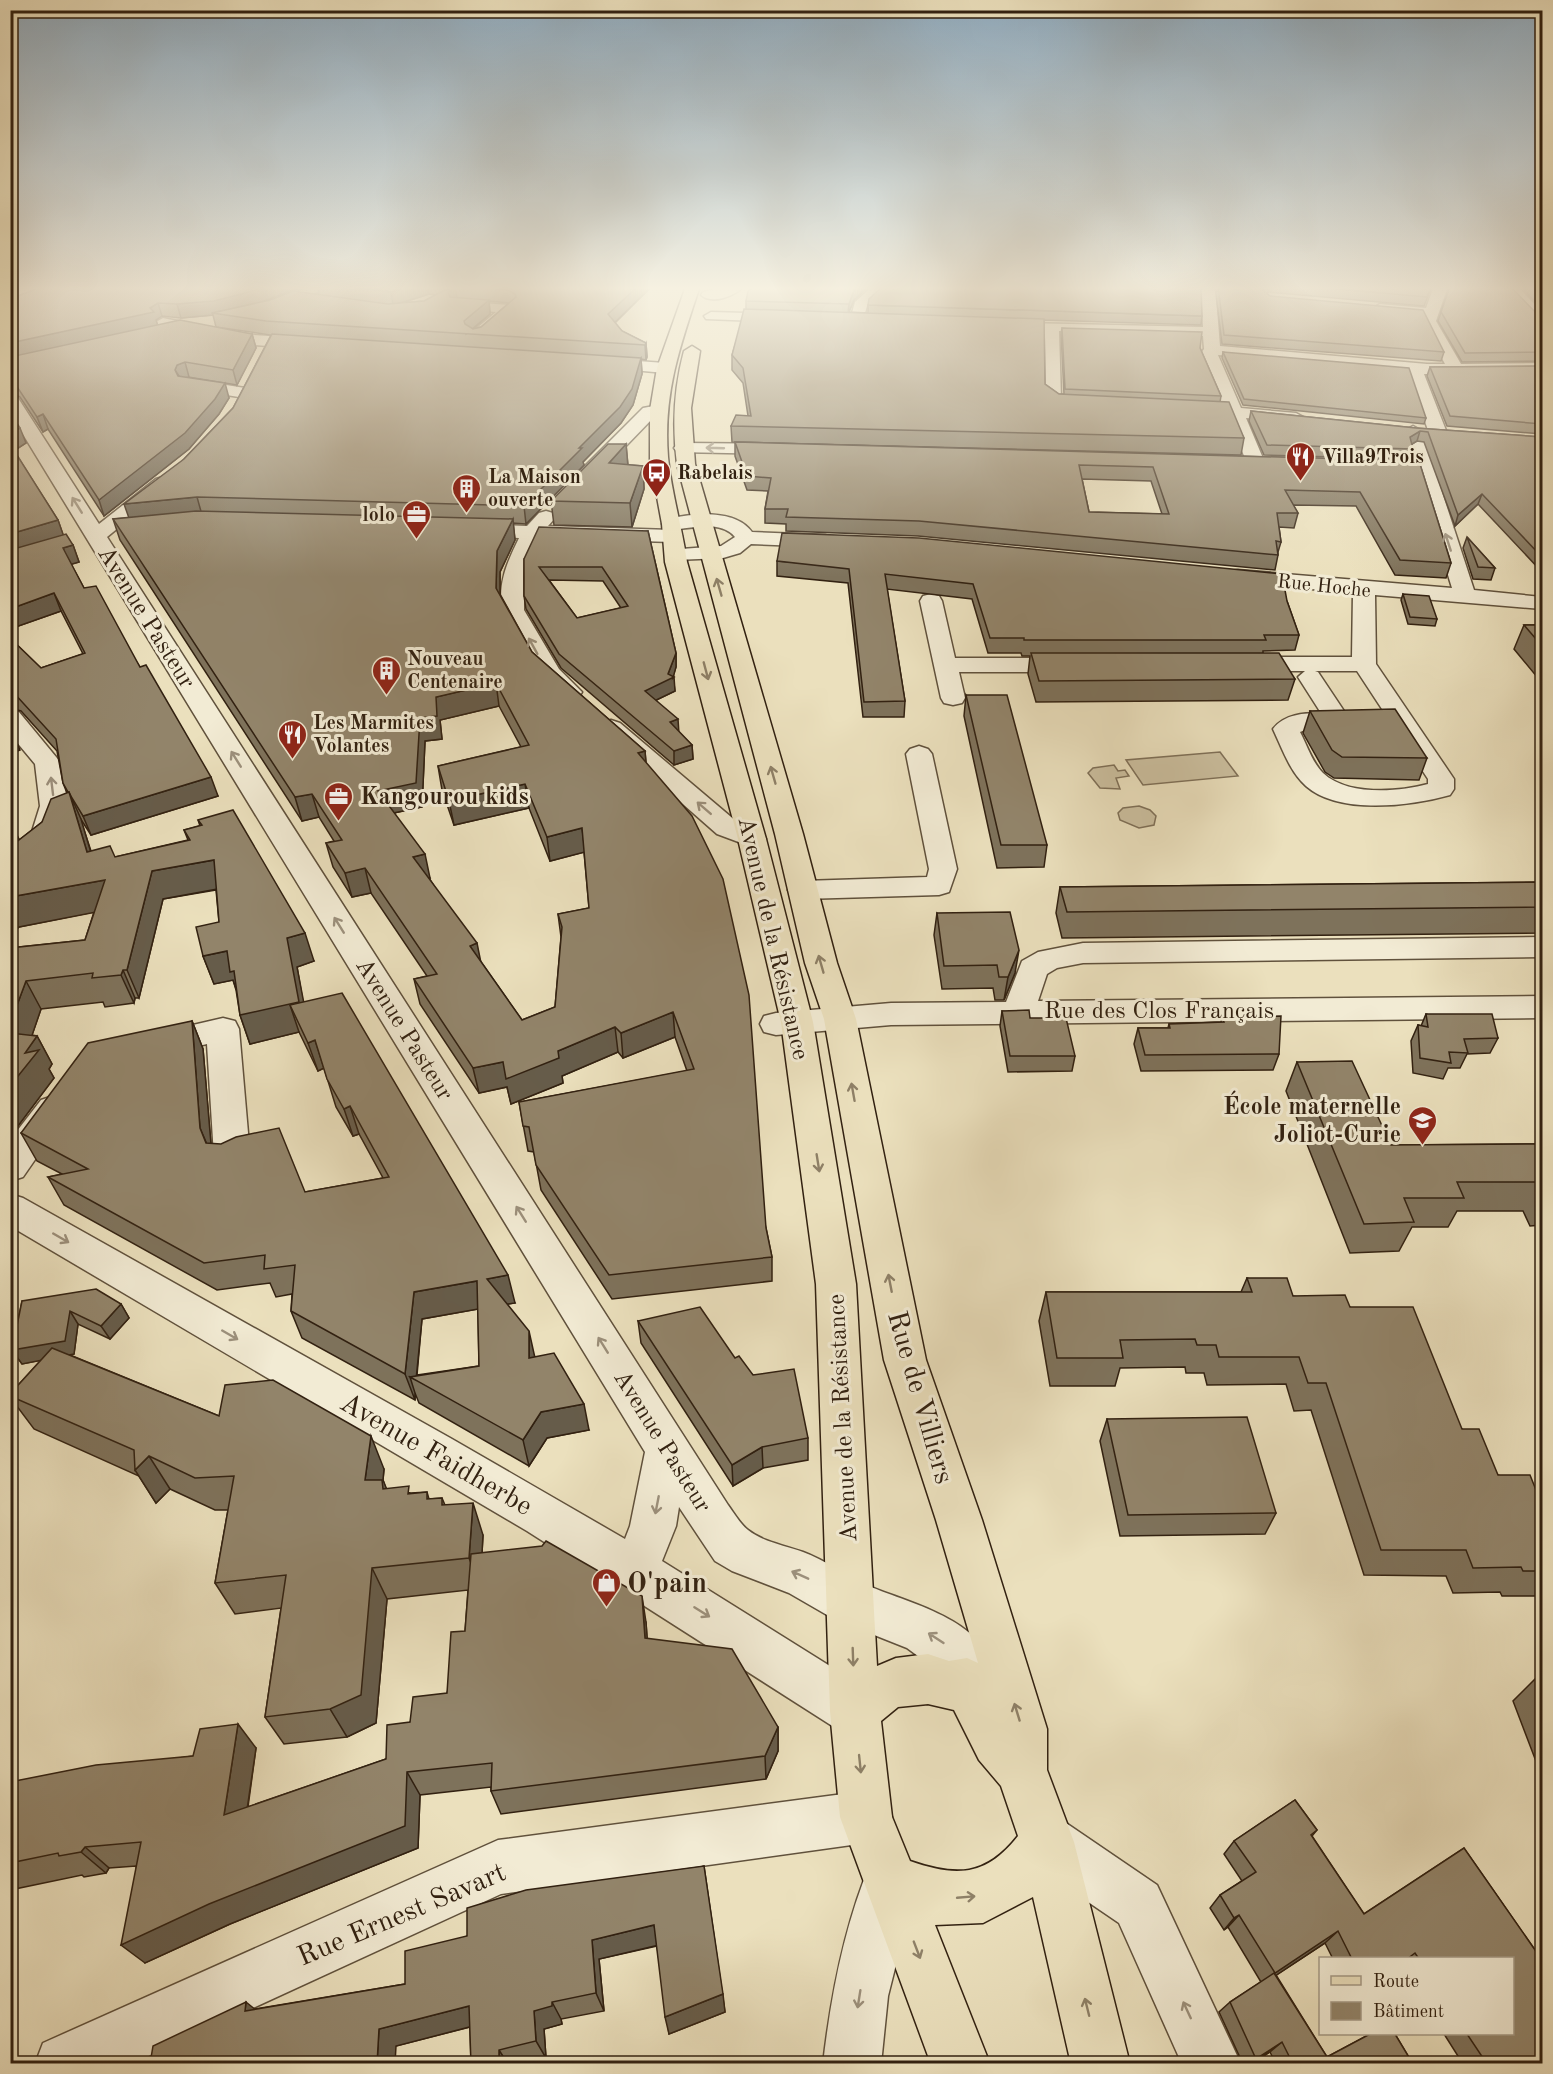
<svg xmlns="http://www.w3.org/2000/svg" width="1553" height="2074" viewBox="0 0 1553 2074" font-family="'Old Standard TT',serif">
	<style>
		.green { fill: #ccc0a0; stroke: #7f7058; stroke-width: 1.5 }
		.lines { fill: none; stroke-linecap: round; stroke-linejoin: round }
		.minor-casing { stroke: #60513c; stroke-width: 3 }
		.major-casing { stroke: #322111; stroke-width: 3 }
		.minor { fill: #f2ebd4; fill-rule: evenodd }
		.major { fill: #ebe0bd; fill-rule: evenodd }
		.wall { fill: #7e725b; stroke: #322111; stroke-width: 1.5; fill-rule: evenodd }
		.shaded-wall { fill: #665c4a; stroke: #322111; stroke-width: 1.5 }
		.building { fill: #92846a; stroke: #322111; stroke-width: 1.5; fill-rule: evenodd }
		.oneway { stroke: #9c907c }
		.oneway2 { stroke: #8e8067 }
		.labels { text-anchor: middle; stroke-width: 6; stroke-linejoin: round; paint-order: stroke }
		.far-poi-label { font-size: 20px; font-weight: bold; fill: #322111; stroke: #f2ebd4; text-anchor: start }
		.far-street-label { font-size: 20px; fill: #322111; stroke: #f2ebd4 }
		.street-label { font-size: 24px; fill: #322111; stroke: #f2ebd4 }
		.poi-label { font-size: 24px; font-weight: bold; fill: #322111; stroke: #f2ebd4; text-anchor: start }
		.near-street-label { font-size: 28px; fill: #322111; stroke: #f2ebd4 }
		.near-poi-label { font-size: 28px; font-weight: bold; fill: #322111; stroke: #f2ebd4; text-anchor: start }
	</style>
	<rect width="100%" height="100%" fill="#ebe0bd"/>
	<filter id="stains"><feTurbulence type="fractalNoise" baseFrequency=".00333" numOctaves="4"/><feColorMatrix values="0 0 0 0 .2 0 0 0 0 .09 0 0 0 0 .02 0 0 0 .5 -.17"/></filter>
	<radialGradient id="worn" r=".72"><stop offset=".6" stop-color="#630" stop-opacity="0"/><stop offset="1" stop-color="#630" stop-opacity=".3"/></radialGradient>
	<g class="green">
		<polygon points="1220,752 1238,776 1143,785 1126,760"/>
		<polygon points="1114,765 1118,771 1125,770 1129,776 1116,778 1120,789 1100,788 1088,773 1093,768"/>
		<polygon points="1139,806 1150,810 1156,816 1154,825 1139,828 1120,820 1118,813 1123,808"/>
	</g>
	<g class="lines">
		<defs>
			<g id="minor">
				<polygon points="311,286 331,286 272,311 267,312 260,308"/>
				<path d="M728,286h16c-9,10 -32,19 -43,9l2,-3z"/>
				<polygon points="873,286 889,286 867,306 862,323 852,323 850,320 855,302"/>
				<path d="M1201,286h14l5,60 207,18h18l-23,-43 1,-4 -43,-5 -7,-4 7,-4 46,4 8,-22h14l-12,35 25,43 81,-1v10l-118,1 23,59 -9,5 -9,-5 -20,-58 2,-3 -193,-17 23,53 55,5 9,5 -9,5 -50,-5 19,45 -9,6 -9,-6 -19,-46 -39,-4 -9,-5 9,-5 34,3 -22,-53 3,-4 -1,-13 -144,-5 2,67 25,1 9,5c-9,11 -42,6 -50,-4l-1,-69 -19,-2 -3,-3 3,-3 178,4z"/>
				<polygon points="1502,286 1517,286 1542,312 1542,324 1537,323"/>
				<polygon points="457,301 509,305 516,309 484,336 479,338 471,333 496,312 452,308 450,305"/>
				<polygon points="711,312 787,314 794,318 787,322 706,319 704,316"/>
				<polygon points="163,318 240,334 313,339 321,344 313,349 240,344 158,325 156,322"/>
				<polygon points="595,358 665,363 673,368 665,373 589,366 587,363"/>
				<polygon points="189,379 245,388 253,393 245,398 183,388 181,384 183,380"/>
				<path d="M10,393l8,5 81,126 57,-45 7,-2 10,6 -66,54 621,968c6,8 12,19 20,25 15,12 38,16 55,22 22,8 40,22 61,32 49,22 152,41 120,116l-17,8 -17,-8 -9,-27 -34,-25 -73,-29 -45,-26 -57,-22 -17,-10 -36,-54 -3,19 -14,35 211,132 7,18 -7,18 -18,7 -18,-7 -310,-198 -517,-305v-32l13,4 429,241 173,100 5,-13 15,-74 -635,-1039z"/>
				<polygon points="659,405 665,406 668,410 665,414 655,416 593,480 579,480 577,476 579,472 643,408"/>
				<path d="M1413,426l9,5 52,159 68,7v12l-167,-14 1,69 78,115v10l-4,6c-39,11 -111,20 -144,-9 -16,-14 -24,-38 -33,-57 11,-15 31,-16 48,-16l-23,-36 7,-6h-65l-8,-2 -4,-5 4,-5 8,-2h112l1,-64 -115,-11 -8,-1 -3,-5 3,-5 8,-1 214,18 -48,-157zM1315,671h42l71,108v5c-30,8 -81,12 -105,-11 -11,-11 -16,-28 -23,-41 18,-9 40,0 60,-5l4,-5 -4,-5 -14,-3 -28,-42z"/>
				<polygon points="683,443 781,444 790,449 781,454 677,452 674,448 677,444"/>
				<path d="M546,511l7,2 3,4 -8,9 123,4 -9,-6 3,-4c25,-7 70,-12 87,12l73,3 7,2 3,4 -3,4 -7,2 -74,-3 -11,9 -17,5 -48,2 -7,-2 -3,-4 3,-4 53,-4 14,-9c-14,-17 -43,-9 -63,-7l7,2 3,4 -3,4 -7,2 -133,-4 -15,34v38l35,59 23,23 -3,5c-7,2 -12,3 -18,0 -16,-10 -56,-71 -59,-89 -4,-27 6,-47 17,-70l-50,-2 -7,-2 -3,-4 3,-4 7,-2 58,2 12,-13z"/>
				<polygon points="931,594 939,596 942,601 955,658 1074,658 1082,660 1086,665 1082,670 1074,672 959,672 965,698 962,703 953,705 944,703 941,698 920,601 923,596"/>
				<polygon points="10,710 19,712 61,763 68,806 53,848 20,875 10,878 10,854 30,838 40,806 35,764 10,734"/>
				<polygon points="611,720 620,723 737,822 762,833 766,839 762,845 752,847 717,834 602,733 598,728 602,723"/>
				<polygon points="919,746 928,749 932,754 957,869 949,892 939,895 803,899 793,896 788,890 793,884 803,881 927,877 929,869 906,754 910,749"/>
				<polygon points="1542,937 1542,957 1083,963 1057,968 1047,974 1038,1001 1542,996 1542,1018 891,1025 776,1035 764,1032 760,1024 764,1016 776,1013 891,1003 1006,1002 1022,961 1038,952 1083,943"/>
				<polygon points="223,1018 235,1021 239,1029 250,1156 245,1166 232,1170 219,1166 214,1156 207,1044 153,1057 141,1053 136,1045 141,1037"/>
				<polygon points="53,1096 65,1100 70,1109 23,1177 10,1181 10,1140 41,1100"/>
				<polygon points="866,1791 885,1798 892,1817 885,1836 866,1843 501,1894 131,2064 35,2064 43,2043 498,1840"/>
				<polygon points="1047,1815 1066,1823 1157,1885 1241,2064 1182,2064 1119,1923 1028,1861 1020,1842 1028,1823"/>
				<path d="M890,1854l19,8 8,19 -29,115 -7,68h-58c8,-69 21,-138 48,-202z"/>
			</g>
			<path id="major" d="M686,286h14c-20,60 -37,107 -32,171 3,34 14,70 19,105l79,277 47,183 43,262 21,382 19,-8 32,-4 21,7 18,-3 11,5 -42,-143 -52,-160 -60,-341 -19,-56 -30,-129 -98,-370c-5,-39 -3,-76 7,-113l8,-5 8,5 -9,57 4,56 108,370 34,129 19,56 70,341 56,160 65,209v41l27,72 56,222h-59l-38,-167 -50,26 -48,2 55,139h-59l-91,-247 -10,-106 -14,-427 -35,-262 -43,-183 -73,-277 -3,-38 -12,-65v-49l7,-42zM928,1704l26,6 25,50 22,26 17,50c-32,41 -62,41 -108,25l-18,-44 -11,-96 17,-14z"/>
		</defs>
		<use href="#minor" class="minor-casing"/>
		<use href="#major" class="major-casing"/>
		<use href="#minor" class="minor"/>
		<use href="#major" class="major"/>
	</g>
	<g class="wall">
		<path d="M44,286h260l-41,16 56,-8 -2,-8h335l-37,37 7,8 24,12 1,14 -1,3 -5,-1 1,15 -9,31 -12,18 -38,39 1,3 -58,59 -13,-1 2,17 -15,32v22l32,58 113,99 1,12 120,465 6,29v24l-160,18 -71,-109 -7,-38 -6,-1 -9,-49 168,-31 -12,-34 -52,21 -5,-6 -56,24 1,7 -52,21 -4,-17 -28,6 -59,-89 -6,-25 13,-3 -56,-83 -19,4 -19,-30 -7,-24 8,-2 -15,-24 -17,4 -182,-281 -7,-21 16,-1 55,-59 49,-51 38,-73 -55,-8 -3,-12 -32,3 -19,-2 -6,4 1,5 95,9 4,14 -19,37 -49,-8 41,21 -10,16 -30,35 -85,67 -56,-87 -5,3 -23,-35 -10,-6v-92zM429,294l7,1 -12,6 -22,2zM489,301l20,2 -28,24 -8,2 17,-15zM499,706l22,41 -83,19 4,24 12,35 75,-17 21,53 34,-9 5,56 -31,6 3,23 -6,70 -33,13 -41,-58 -52,-84h1l-36,-65 28,-6 3,-66 17,-2 -2,-19z"/>
		<polygon points="755,286 865,286 865,290 854,300 849,312 868,313 868,305 1202,316 1201,325 1044,320 1045,384 1059,394 1064,394 1061,334 1062,328 1200,348 1221,396 1220,402 1244,438 1241,455 732,442 731,426 748,416 743,383 732,370 732,355 746,309 746,301"/>
		<polygon points="1215,286 1432,286 1424,306 1268,292 1266,293 1270,296 1444,352 1441,361 1222,344"/>
		<polygon points="1450,286 1542,316 1542,364 1542,361 1462,362 1438,321"/>
		<polygon points="1520,286 1542,286 1542,309"/>
		<polygon points="1223,352 1426,418 1424,424 1243,405 1222,358"/>
		<polygon points="1542,366 1542,437 1542,434 1447,426 1427,376 1430,367"/>
		<polygon points="1251,411 1416,428 1542,437 1542,572 1478,504 1455,526 1424,442 1417,441 1412,444 1413,449 1410,459 1264,455 1249,421"/>
		<path d="M10,412l16,31 -12,8 44,69 5,15 10,10 6,17 -8,2 13,24 56,79 78,129 -127,39 -11,-17 11,33 24,6 73,-17 -4,-10 16,-4 -2,-6 116,141 -17,6 6,35 212,301 -8,1 28,53 54,73 -42,8 -18,28 -110,-63 -4,-10v7l-113,-62 -11,-27 1,-17 -16,3 -6,-14 -53,7 -153,-85 -16,-28 14,-3 -25,-13 -16,-28 171,-112 11,28 8,95 94,48 78,-14 -24,-44 -6,2 -17,-29 -12,-39 -6,3 -19,-39 -49,12 -10,-29 -4,-25 -3,-10 -19,4 -11,-28 16,-34 -3,-32 -53,9 -24,99h-4l-1,5 -29,4 -2,-5 -62,7 -9,26 5,1 15,28 -3,5 5,9 -36,48 -4,-7 -4,-171 75,-8 9,-28 -75,15 -9,8v-114l9,19 23,-18 25,-29 -4,-10 -6,-32 -36,-40 -11,-3v-70l31,30 42,-14 -22,-43 -51,18zM478,1309l1,57 -62,9 5,-56z"/>
		<path d="M735,442l684,19 32,102 -5,15 -51,-3 -39,-69 -63,-1 5,8 -4,15 -15,-1 2,15 -3,10v3l-3,15 -357,-34 -132,-5v-7l-21,-1v-14l3,-18 -21,-1 -12,-34zM1082,479l69,2 11,33 -73,-2z"/>
		<polygon points="626,444 628,465 643,466 644,489 632,527 554,525 551,501"/>
		<path d="M648,531l28,122v14l-3,9 2,15 -19,9 22,31 14,14 1,14 -19,6 -113,-97 -35,-59 -2,-13v-37zM549,580l54,1 18,27 -44,10z"/>
		<polygon points="1467,537 1495,568 1491,580 1473,579 1463,548"/>
		<polygon points="777,561 1287,601 1299,635 1295,650 1263,651 1263,653 1295,679 1288,700 1036,702 1028,674 1030,656 1022,656 1021,653 988,653 972,599 887,589 905,701 904,717 863,717 848,583 777,576"/>
		<polygon points="1403,594 1437,619 1435,626 1408,624 1401,600"/>
		<polygon points="1524,625 1542,625 1542,683 1514,649"/>
		<polygon points="966,695 1047,845 1044,867 997,868 964,716"/>
		<polygon points="1310,711 1427,758 1419,780 1334,778 1325,772 1303,733"/>
		<polygon points="1542,882 1542,933 1062,938 1056,913 1060,887"/>
		<polygon points="937,913 1015,973 1004,1000 995,1000 993,988 942,989 934,935"/>
		<polygon points="1002,1011 1030,1018 1075,1056 1072,1071 1008,1072 1000,1026"/>
		<polygon points="1426,1014 1498,1038 1490,1053 1467,1054 1460,1068 1448,1068 1443,1079 1413,1073 1411,1041 1418,1025 1421,1026"/>
		<polygon points="1222,1017 1279,1054 1273,1070 1141,1071 1134,1044 1138,1028 1168,1028 1169,1024 1221,1022"/>
		<polygon points="1297,1062 1391,1145 1542,1144 1542,1225 1530,1226 1523,1211 1457,1211 1448,1227 1412,1227 1399,1251 1350,1253 1286,1091"/>
		<polygon points="1247,1278 1293,1296 1350,1307 1462,1429 1498,1475 1536,1490 1542,1490 1542,1596 1502,1596 1500,1592 1453,1593 1446,1576 1364,1575 1311,1410 1294,1411 1286,1384 1207,1385 1204,1373 1186,1373 1185,1367 1120,1368 1115,1386 1050,1386 1039,1321 1046,1292 1241,1292"/>
		<polygon points="22,1301 121,1304 129,1318 110,1339 78,1324 74,1354 70,1355 219,1416 384,1469 383,1480 386,1489 411,1493 427,1492 429,1499 442,1498 445,1505 483,1535 482,1553 646,1622 647,1638 778,1727 778,1751 766,1779 501,1814 491,1791 491,1787 420,1795 418,1848 230,1924 145,1963 136,1866 109,1868 106,1873 84,1877 82,1875 10,1890 10,1782 193,1756 256,1748 248,1807 386,1759 410,1722 447,1693 465,1631 468,1590 387,1599 376,1723 347,1737 284,1744 265,1717 281,1608 235,1614 215,1583 228,1510 215,1510 170,1489 156,1503 139,1476 34,1429 10,1397 10,1394 41,1360 22,1364 12,1350"/>
		<polygon points="638,1321 735,1358 753,1375 808,1438 808,1460 763,1468 733,1486 641,1343"/>
		<polygon points="1107,1419 1276,1513 1265,1534 1120,1536 1100,1441"/>
		<polygon points="1537,1677 1542,1677 1542,1777 1513,1701"/>
		<polygon points="1295,1800 1317,1830 1312,1836 1364,1914 1464,1848 1542,1960 1542,2064 1463,2064 1444,2034 1512,2034 1512,1959 1333,1959 1325,1943 1276,1975 1327,2057 1370,2034 1395,2034 1413,2064 1276,2064 1270,2052 1252,2064 1243,2064 1219,2012 1230,2002 1261,1982 1228,1927 1224,1930 1210,1908 1220,1895 1242,1881 1224,1854 1234,1841"/>
		<polygon points="1542,1846 1542,1867 1536,1851"/>
		<polygon points="704,1866 725,2012 669,2034 657,1946 599,1959 604,2011 561,2019 562,2024 544,2029 546,2058 522,2064 471,2064 470,2027 396,2046 255,2009 405,1984 467,1936"/>
	</g>
	<g class="shaded-wall">
		<polygon points="265,286 304,286 256,304 212,313 213,315 181,318 177,304"/>
		<polygon points="409,286 428,286 429,294 393,305 391,292"/>
		<polygon points="454,286 455,286 457,299 449,303 447,290"/>
		<polygon points="638,286 652,286 609,328 608,314"/>
		<polygon points="859,286 865,286 865,290 854,300 848,314 849,304 854,290"/>
		<polygon points="1265,286 1269,286 1268,292 1259,297 1261,289"/>
		<polygon points="489,300 490,314 466,334 464,321"/>
		<polygon points="158,303 162,316 156,320 158,326 10,358 10,343 150,308"/>
		<polygon points="252,334 256,348 237,385 233,370"/>
		<polygon points="646,343 647,357 646,360 645,345"/>
		<polygon points="641,358 642,374 633,405 621,423 583,462 584,465 526,524 524,506 579,448"/>
		<polygon points="185,362 189,377 181,379 175,370 177,365"/>
		<polygon points="225,383 229,398 219,414 189,449 104,516 99,500"/>
		<polygon points="43,414 48,429 43,432 37,417"/>
		<polygon points="20,428 26,443 12,452 10,449 10,434"/>
		<polygon points="1420,431 1417,441 1407,447 1410,437"/>
		<polygon points="626,444 628,467 609,463"/>
		<polygon points="643,466 644,489 632,527 630,503"/>
		<polygon points="1482,494 1478,504 1455,526 1458,515"/>
		<polygon points="197,497 202,515 130,521 124,504"/>
		<polygon points="513,519 515,540 500,572 500,610 496,588 497,551"/>
		<polygon points="58,520 64,537 10,552 10,534"/>
		<polygon points="73,545 79,562 69,565 63,548"/>
		<polygon points="54,593 61,611 10,629 10,609"/>
		<polygon points="676,653 676,667 673,678 674,677 675,691 646,705 645,691 668,674"/>
		<polygon points="496,683 499,706 440,720 442,739 425,741 422,807 384,815 378,791 420,718 436,697"/>
		<polygon points="678,719 679,734 670,722"/>
		<polygon points="12,731 20,750 12,753 14,778 10,779 10,732"/>
		<polygon points="692,745 693,759 674,765 674,751"/>
		<polygon points="645,751 647,774 638,753"/>
		<polygon points="211,777 218,796 91,835 83,816"/>
		<polygon points="525,784 529,808 454,825 449,801"/>
		<polygon points="69,792 81,819 99,880 87,852"/>
		<polygon points="312,794 319,817 302,821 295,797"/>
		<polygon points="10,821 21,843 10,852"/>
		<polygon points="582,828 585,852 550,861 547,837"/>
		<polygon points="425,854 430,878 419,881 413,857"/>
		<polygon points="214,860 223,888 163,899 139,998 127,970 152,871"/>
		<polygon points="365,868 371,893 352,897 345,873"/>
		<polygon points="105,880 117,908 19,927 10,935 10,897"/>
		<polygon points="305,933 314,961 297,967 309,1030 290,1005 299,1032 250,1044 240,1015 287,938"/>
		<polygon points="477,943 482,968 470,946"/>
		<polygon points="1019,950 1015,973 1004,1000 1008,977"/>
		<polygon points="227,951 238,979 240,1000 233,980 214,984 203,956"/>
		<polygon points="123,970 135,998 134,1003 121,975"/>
		<polygon points="26,981 41,1009 27,1050 37,1036 52,1064 49,1069 54,1078 18,1126 14,1119 10,1125 10,1024"/>
		<polygon points="673,1012 675,1037 623,1058 621,1033"/>
		<polygon points="192,1021 203,1049 212,1156 200,1128"/>
		<polygon points="615,1027 618,1052 562,1076 563,1083 511,1104 507,1087 479,1093 473,1068 558,1051"/>
		<polygon points="315,1040 324,1068 318,1071 308,1043"/>
		<polygon points="350,1106 359,1134 353,1136 344,1109"/>
		<polygon points="508,1275 515,1303 494,1306 487,1279"/>
		<polygon points="477,1281 484,1308 422,1319 416,1380 410,1377 415,1393 415,1400 405,1374 414,1292"/>
		<polygon points="121,1304 129,1318 110,1339 101,1326"/>
		<polygon points="70,1311 78,1324 74,1354 22,1364 12,1350"/>
		<polygon points="529,1331 535,1358 529,1358"/>
		<polygon points="584,1404 589,1430 547,1438 529,1466 523,1440 541,1412"/>
		<polygon points="371,1436 384,1469 383,1480 396,1512 365,1480"/>
		<polygon points="762,1447 763,1468 733,1486 732,1465"/>
		<polygon points="149,1456 170,1489 156,1503 135,1470"/>
		<polygon points="473,1503 483,1535 480,1589 469,1558"/>
		<polygon points="372,1568 387,1599 376,1723 347,1737 330,1709"/>
		<polygon points="642,1596 646,1622 649,1664 645,1638"/>
		<polygon points="238,1724 256,1748 243,1837 224,1815"/>
		<polygon points="778,1727 778,1751 766,1779 765,1756"/>
		<polygon points="407,1772 420,1795 418,1848 230,1924 145,1963 121,1945"/>
		<polygon points="85,1847 109,1868 106,1873 81,1852"/>
		<polygon points="1239,1915 1228,1927 1224,1930 1234,1918"/>
		<polygon points="654,1925 659,1945 599,1959 604,2011 596,1993 592,1940"/>
		<polygon points="1338,1931 1325,1943 1263,1984 1275,1973"/>
		<polygon points="723,1994 725,2012 669,2034 665,2017"/>
		<polygon points="246,2002 267,2019 245,2011"/>
		<polygon points="552,2002 561,2019 562,2024 544,2029 546,2058 536,2041 534,2011"/>
		<polygon points="469,2006 481,2024 396,2046 395,2064 377,2064 379,2029"/>
		<polygon points="1282,2042 1270,2052 1250,2064 1256,2059"/>
		<polygon points="499,2050 508,2064 499,2064"/>
	</g>
	<g class="building">
		<polygon points="44,286 265,286 253,291 214,301 177,304 158,303 150,308 154,312 10,343 10,299"/>
		<polygon points="348,286 409,286 391,292"/>
		<polygon points="445,286 454,286 447,290 450,297 489,300 464,321 465,324 473,329 481,327 516,297 515,294 508,290 463,286 638,286 608,314 622,331 646,343 645,345 266,321 212,313 270,300 293,291 388,304 424,301 447,289"/>
		<polygon points="755,286 859,286 854,290 849,304 746,301 748,291"/>
		<polygon points="883,286 1201,286 1202,316 868,305 869,299"/>
		<polygon points="1218,286 1265,286 1261,289 1270,296 1423,310 1444,352 1224,335"/>
		<polygon points="1303,286 1431,286 1427,297"/>
		<polygon points="1450,286 1510,286 1539,316 1542,316 1542,352 1465,353 1441,312"/>
		<polygon points="1531,286 1542,286 1542,298"/>
		<polygon points="744,309 1044,319 1045,384 1059,394 1229,402 1244,438 731,426 736,415 751,416 743,368 732,355"/>
		<polygon points="180,320 252,334 233,370 185,362 177,365 175,370 178,376 225,383 215,399 185,433 99,500 43,414 37,417 14,382 10,380 10,357"/>
		<polygon points="1062,328 1202,332 1200,348 1221,396 1065,389"/>
		<polygon points="272,334 641,358 632,389 620,407 579,448 582,448 524,506 197,497 124,504 184,459 233,408"/>
		<polygon points="1223,352 1409,368 1426,418 1244,399"/>
		<polygon points="1542,366 1542,424 1450,416 1430,367"/>
		<polygon points="1251,411 1416,428 1542,437 1542,557 1482,494 1458,515 1428,432 1420,431 1410,437 1413,449 1267,445"/>
		<polygon points="10,412 20,428 10,434"/>
		<path d="M735,442l684,19 32,102 -51,-3 -40,-68 -75,-2 13,23h-21l4,29 -5,-1 2,14 -359,-34 -133,-4 2,-8h-23l6,-31 -24,-2zM1079,465l74,2 16,47 -80,-2z"/>
		<polygon points="10,444 58,520 10,534"/>
		<polygon points="608,444 626,444 609,463 643,466 630,503 551,501"/>
		<path d="M196,511l317,8 -16,32 -1,37 36,64 113,99 -7,2 54,63 31,63 26,116 17,233 6,29 -163,18 -73,-110 -7,-38 -6,-1 -4,-24 175,-33 -21,-57 -52,21 -6,-6 -57,24 1,7 -53,21 -3,-17 -30,6 -59,-89 23,-5 -72,-106 -20,5 -19,-30 16,-3 -30,-46 -17,3 -182,-278zM496,683l33,62 -91,21 11,35 76,-17 22,53 35,-9 7,80 -31,6 4,13 -7,80 -33,13 -52,-74 7,-3 -64,-86 12,-3 -47,-63 38,-8 4,-65 17,-2 -1,-19z"/>
		<path d="M539,527l109,4 28,122 -8,21 6,3 -29,14 33,28 -8,3 22,23 -18,6 -115,-97 -35,-58v-37zM539,567h63l26,39 -51,12z"/>
		<polygon points="782,533 919,538 1282,574 1287,601 1299,635 1264,635 1266,640 1024,640 1024,638 990,638 973,584 885,574 905,701 864,702 849,569 777,561"/>
		<polygon points="66,534 73,545 63,548 84,588 96,586 140,667 146,665 211,777 83,816 72,798 69,792 68,792 63,783 56,739 13,692 10,692 10,638 41,668 85,653 54,593 10,609 10,550"/>
		<polygon points="1467,537 1495,568 1478,567"/>
		<polygon points="1403,594 1429,596 1437,619 1410,617"/>
		<polygon points="1524,625 1542,625 1542,646"/>
		<polygon points="1031,653 1279,653 1295,679 1039,681"/>
		<polygon points="966,695 1007,695 1047,845 1001,845"/>
		<polygon points="1395,709 1427,758 1342,757 1332,750 1310,711"/>
		<polygon points="69,792 87,852 110,846 115,857 190,840 184,830 202,825 198,820 233,810 305,933 287,938 299,1002 240,1015 234,971 230,972 227,951 203,956 196,927 219,922 214,860 152,871 127,970 123,970 121,975 92,978 93,973 26,981 10,1024 10,948 85,940 105,880 10,897 10,847 42,822 51,799"/>
		<polygon points="1542,882 1542,907 1067,912 1060,887"/>
		<polygon points="1010,912 1019,950 1008,977 999,977 997,965 944,966 937,913"/>
		<polygon points="342,993 508,1275 487,1279 529,1331 529,1358 554,1353 584,1404 541,1412 523,1440 410,1377 479,1366 477,1281 414,1292 405,1374 291,1311 295,1265 264,1269 265,1255 204,1263 48,1177 88,1169 21,1133 88,1043 192,1021 200,1128 206,1143 221,1144 236,1137 279,1128 305,1192 389,1177 350,1106 344,1109 327,1079 315,1040 308,1043 290,1005"/>
		<polygon points="1029,1010 1030,1018 1066,1018 1075,1056 1010,1056 1002,1011"/>
		<polygon points="1426,1014 1492,1014 1498,1038 1464,1039 1468,1053 1449,1052 1451,1063 1420,1058 1418,1025 1428,1027"/>
		<polygon points="1281,1016 1279,1054 1145,1055 1138,1028 1170,1028 1169,1024 1224,1022 1222,1017"/>
		<polygon points="10,1033 37,1036 25,1053 39,1050 10,1086"/>
		<polygon points="1352,1061 1391,1145 1542,1144 1542,1186 1540,1182 1457,1182 1464,1198 1404,1198 1414,1222 1364,1224 1297,1062"/>
		<polygon points="1247,1278 1287,1278 1293,1296 1345,1295 1350,1307 1413,1307 1462,1429 1479,1429 1498,1475 1530,1475 1536,1490 1542,1490 1542,1571 1523,1571 1521,1567 1473,1568 1466,1550 1381,1550 1326,1383 1308,1383 1299,1357 1219,1357 1216,1345 1197,1345 1195,1339 1120,1340 1123,1358 1057,1358 1046,1292 1252,1292"/>
		<polygon points="96,1289 121,1304 101,1326 70,1311 65,1341 12,1350 22,1301"/>
		<polygon points="700,1307 735,1358 739,1356 753,1375 794,1369 808,1438 762,1447 732,1465 638,1321"/>
		<polygon points="52,1348 219,1416 225,1385 273,1380 371,1436 365,1480 382,1480 383,1489 409,1486 408,1494 427,1492 427,1499 442,1498 442,1505 473,1503 469,1558 372,1568 361,1695 330,1709 265,1717 286,1575 215,1583 234,1476 195,1478 149,1456 135,1470 134,1450 10,1396 10,1394"/>
		<polygon points="1247,1417 1276,1513 1128,1515 1107,1419"/>
		<polygon points="546,1541 642,1596 645,1638 732,1649 778,1727 765,1756 491,1791 492,1763 407,1772 405,1826 209,1904 121,1945 141,1842 85,1847 81,1852 59,1856 58,1853 10,1863 10,1782 96,1765 193,1756 200,1729 238,1724 224,1815 386,1759 387,1725 410,1722 413,1697 447,1693 451,1632 465,1631 471,1554 542,1546"/>
		<polygon points="1537,1677 1542,1677 1542,1691"/>
		<polygon points="1295,1800 1317,1830 1311,1835 1364,1914 1464,1848 1542,1960 1542,2064 1487,2064 1467,2034 1512,2034 1512,1959 1419,1959 1415,1953 1407,1959 1352,1959 1338,1931 1275,1973 1239,1915 1234,1918 1220,1895 1256,1872 1234,1841"/>
		<polygon points="704,1866 723,1994 665,2017 654,1925 592,1940 596,1993 552,2002 552,2006 534,2011 536,2041 499,2050 499,2064 471,2064 469,2006 379,2029 377,2064 150,2064 153,2046 246,2002 245,2011 405,1984 405,1951 467,1936 467,1908 526,1890"/>
		<polygon points="1274,1973 1327,2057 1370,2034 1395,2034 1413,2064 1293,2064 1282,2042 1256,2059 1230,2002"/>
	</g>
	<defs><path id="oneway-shaft" d="M-6 0H5M1.5-3L5.5 0L1.5 3" fill="none" stroke-width="1.6" stroke-linecap="round" stroke-linejoin="round" transform="scale(1.5)"/></defs>
	<g class="oneway">
		<use href="#oneway-shaft" transform="translate(715 448) rotate(-178)"/>
		<use href="#oneway-shaft" transform="translate(77 505) rotate(-122)"/>
		<use href="#oneway-shaft" transform="translate(1448 542) rotate(-108)"/>
		<use href="#oneway-shaft" transform="translate(533 646) rotate(-119)"/>
		<use href="#oneway-shaft" transform="translate(236 759) rotate(-122)"/>
		<use href="#oneway-shaft" transform="translate(52 786) rotate(-97)"/>
		<use href="#oneway-shaft" transform="translate(704 808) rotate(-139)"/>
		<use href="#oneway-shaft" transform="translate(339 925) rotate(-122)"/>
		<use href="#oneway-shaft" transform="translate(521 1214) rotate(-122)"/>
		<use href="#oneway-shaft" transform="translate(61 1238) rotate(30)"/>
		<use href="#oneway-shaft" transform="translate(230 1335) rotate(30)"/>
		<use href="#oneway-shaft" transform="translate(603 1345) rotate(-122)"/>
		<use href="#oneway-shaft" transform="translate(657 1505) rotate(101)"/>
		<use href="#oneway-shaft" transform="translate(800 1575) rotate(-156)"/>
		<use href="#oneway-shaft" transform="translate(702 1612) rotate(32)"/>
		<use href="#oneway-shaft" transform="translate(936 1638) rotate(-147)"/>
		<use href="#oneway-shaft" transform="translate(859 1999) rotate(99)"/>
		<use href="#oneway-shaft" transform="translate(1187 2010) rotate(-115)"/>
	</g>
	<g class="oneway2">
		<use href="#oneway-shaft" transform="translate(719 587) rotate(-106)"/>
		<use href="#oneway-shaft" transform="translate(706 671) rotate(75)"/>
		<use href="#oneway-shaft" transform="translate(773 775) rotate(-106)"/>
		<use href="#oneway-shaft" transform="translate(821 964) rotate(-106)"/>
		<use href="#oneway-shaft" transform="translate(853 1092) rotate(-100)"/>
		<use href="#oneway-shaft" transform="translate(818 1163) rotate(81)"/>
		<use href="#oneway-shaft" transform="translate(890 1283) rotate(-101)"/>
		<use href="#oneway-shaft" transform="translate(853 1657) rotate(88)"/>
		<use href="#oneway-shaft" transform="translate(1017 1712) rotate(-107)"/>
		<use href="#oneway-shaft" transform="translate(860 1764) rotate(84)"/>
		<use href="#oneway-shaft" transform="translate(966 1897) rotate(-5)"/>
		<use href="#oneway-shaft" transform="translate(917 1950) rotate(69)"/>
		<use href="#oneway-shaft" transform="translate(1087 2007) rotate(-104)"/>
	</g>
	<linearGradient id="sky" x2="0" y2="1"><stop stop-color="#90acc0"/><stop offset="0.5" stop-color="#f6f1e1"/><stop offset="1" stop-color="#f6f1e1" stop-opacity="0"/></linearGradient>
	<rect width="1553" height="577" fill="url(#sky)"/>
	<defs>
		<symbol id="restaurant-pin" viewBox="-11 -11 22 30"><path d="M0 17L-7.5 6A9.5 9.5 0 1 1 7.5 6Z" fill="#8f2418" stroke="#f2ebd4"/><path d="M-5-6h1v4h1v-4h1v4h1v-4h1v5L-1.5 .5V6h-2V.5L-5-1ZM5-6V6H3V1.5H1.5Q1.5-4 5-6Z" fill="#fff"/></symbol>
		<symbol id="bus-pin" viewBox="-11 -11 22 30"><path d="M0 17L-7.5 6A9.5 9.5 0 1 1 7.5 6Z" fill="#8f2418" stroke="#f2ebd4"/><path d="M-5-6H5V4H4V6H2V4H-2V6H-4V4H-5ZM-3.5-4V0h7V-4ZM-3.5 1.2v1.5H-2V1.2ZM2 1.2v1.5H3.5V1.2Z" fill="#fff"/></symbol>
		<symbol id="building-pin" viewBox="-11 -11 22 30"><path d="M0 17L-7.5 6A9.5 9.5 0 1 1 7.5 6Z" fill="#8f2418" stroke="#f2ebd4"/><path d="M-4-6H4V6H1V3H-1V6H-4ZM-2.5-4.3h1.7v1.8h-1.7ZM.8-4.3h1.7v1.8H.8ZM-2.5-1h1.7V.8h-1.7ZM.8-1h1.7V.8H.8Z" fill="#fff"/></symbol>
		<symbol id="office-pin" viewBox="-11 -11 22 30"><path d="M0 17L-7.5 6A9.5 9.5 0 1 1 7.5 6Z" fill="#8f2418" stroke="#f2ebd4"/><path d="M-6-3h4V-5.5h4V-3h4V5H-6ZM-1-4.5V-3h2v-1.5ZM-6 0V1H6V0Z" fill="#fff"/></symbol>
		<symbol id="school-pin" viewBox="-11 -11 22 30"><path d="M0 17L-7.5 6A9.5 9.5 0 1 1 7.5 6Z" fill="#8f2418" stroke="#f2ebd4"/><path d="M0-5L7-2L0 1L-7-2ZM-4 1L0 2.5L4 1V4Q0 6-4 4Z" fill="#fff"/></symbol>
		<symbol id="shop-pin" viewBox="-11 -11 22 30"><path d="M0 17L-7.5 6A9.5 9.5 0 1 1 7.5 6Z" fill="#8f2418" stroke="#f2ebd4"/><path d="M-5-2.5h2.3a2.7 3.5 0 0 1 5.4 0H5L5.5 6h-11ZM-1.5-2.5h3a1.5 2.3 0 0 0-3 0Z" fill="#fff"/></symbol>
	</defs>
	<g fill-rule="evenodd">
		<use href="#restaurant-pin" x="1284" y="440" width="33" height="45"/>
		<use href="#bus-pin" x="640" y="456" width="33" height="45"/>
		<use href="#building-pin" x="450" y="472" width="33" height="45"/>
		<use href="#office-pin" x="400" y="498" width="33" height="45"/>
		<use href="#building-pin" x="370" y="654" width="33" height="45"/>
		<use href="#restaurant-pin" x="276" y="718" width="33" height="45"/>
		<use href="#office-pin" x="322" y="780" width="33" height="45"/>
		<use href="#school-pin" x="1406" y="1104" width="33" height="45"/>
		<use href="#shop-pin" x="590" y="1566" width="33" height="45"/>
	</g>
	<g class="labels">
		<g class="far-poi-label">
			<text x="1322" y="463">Villa9Trois</text>
			<text x="677" y="479">Rabelais</text>
			<text x="488" y="483">La Maison<tspan x="488" dy="23">ouverte</tspan></text>
			<text x="395" y="521" text-anchor="end">lolo</text>
			<text x="407" y="665">Nouveau<tspan x="407" dy="23">Centenaire</tspan></text>
			<text x="313" y="729">Les Marmites<tspan x="313" dy="23">Volantes</tspan></text>
		</g>
		<g class="far-street-label">
			<text transform="translate(1324 585) rotate(6)" y="7">Rue Hoche</text>
		</g>
		<g class="street-label">
			<text transform="translate(147 617) rotate(58)" y="8">Avenue Pasteur</text>
			<text transform="translate(774 938) rotate(77)" y="8">Avenue de la Résistance</text>
			<text x="1159" y="1018">Rue des Clos Français</text>
			<text transform="translate(405 1029) rotate(58)" y="8">Avenue Pasteur</text>
			<text transform="translate(842 1418) rotate(-93)" y="8">Avenue de la Résistance</text>
			<text transform="translate(663 1441) rotate(58)" y="8">Avenue Pasteur</text>
		</g>
		<g class="poi-label">
			<text x="360" y="804">Kangourou kids</text>
			<text x="1401" y="1114" text-anchor="end">École maternelle<tspan x="1401" dy="28">Joliot-Curie</tspan></text>
		</g>
		<g class="near-street-label">
			<text transform="translate(922 1397) rotate(74)" y="10">Rue de Villiers</text>
			<text transform="translate(437 1453) rotate(30)" y="10">Avenue Faidherbe</text>
			<text transform="translate(401 1913) rotate(-23)" y="10">Rue Ernest Savart</text>
		</g>
		<g class="near-poi-label">
			<text x="627" y="1592">O'pain</text>
		</g>
	</g>
	<rect width="1553" height="2074" fill="none" stroke="#ebe0bd" stroke-width="36"/>
	<rect x="12" y="12" width="1529" height="2050" fill="none" stroke="#322111" stroke-width="3"/>
	<rect x="18" y="18" width="1517" height="2038" fill="none" stroke="#322111" stroke-width="1.5"/>
	<rect x="1319" y="1957" width="195" height="78" fill="#f2ebd4" stroke="#a59a86" stroke-width="1.5"/>
	<rect x="1331" y="1976" width="30" height="9" fill="#ebe0bd" stroke="#a59a86" stroke-width="1.5"/>
	<text x="1373" y="1987" font-size="18" fill="#322111">Route</text>
	<rect x="1331" y="2002" width="30" height="18" fill="#92846a" stroke="#a59a86" stroke-width="1.5"/>
	<text x="1373" y="2017" font-size="18" fill="#322111">Bâtiment</text>
	<rect width="100%" height="100%" filter="url(#stains)"/>
	<rect width="100%" height="100%" fill="url(#worn)"/>
</svg>
